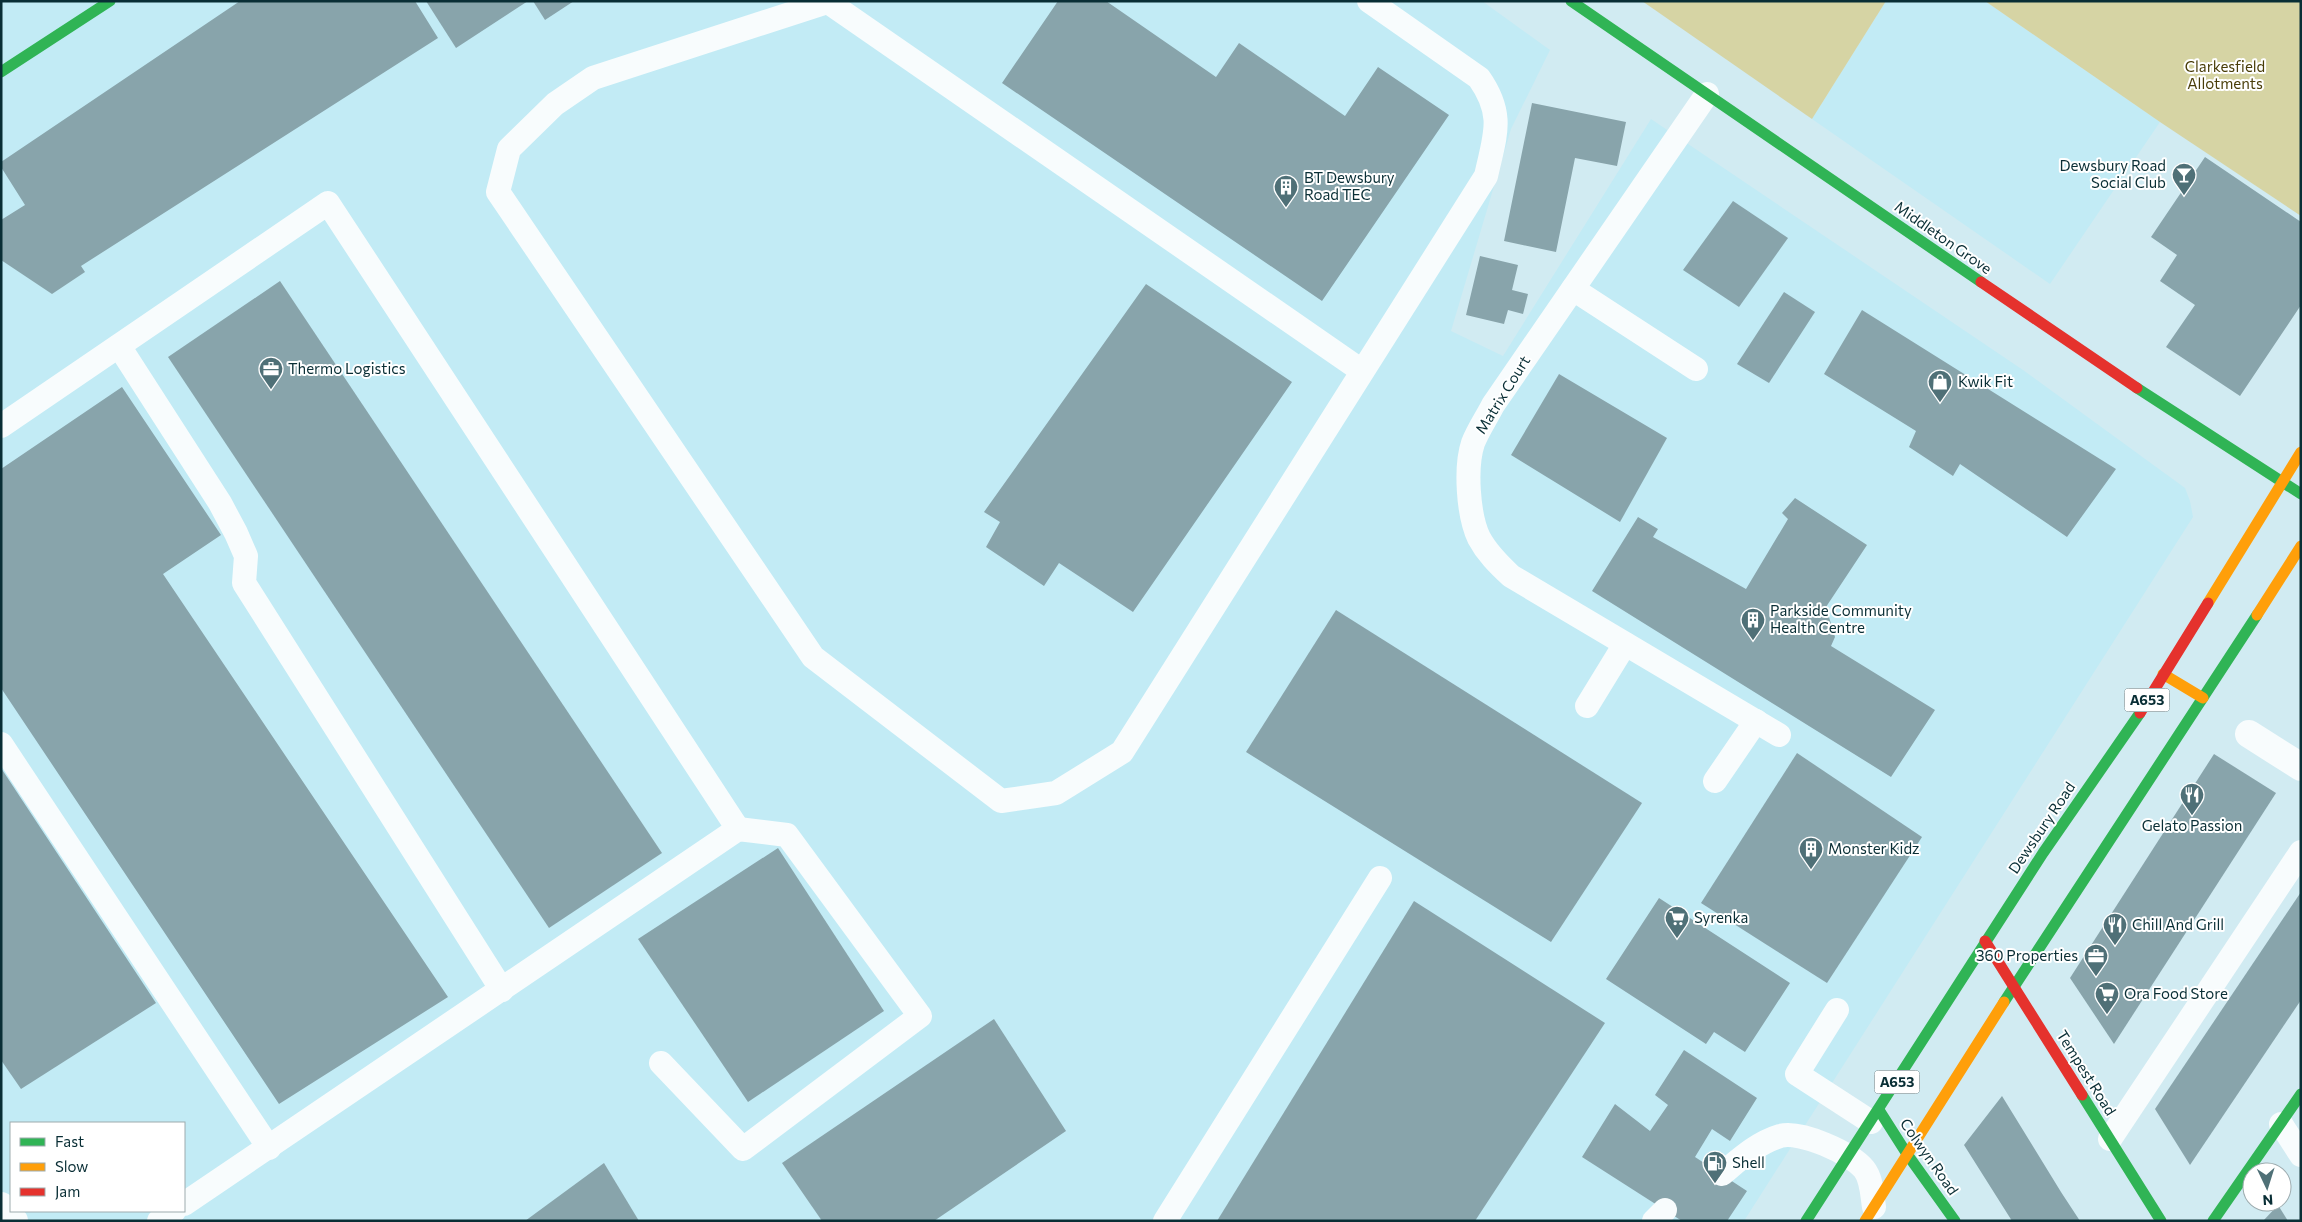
<svg xmlns="http://www.w3.org/2000/svg" width="2302" height="1222" viewBox="0 0 2302 1222" font-family="Commissioner,sans-serif">
	<style>
		.built { fill: #c2ebf5; fill-rule: evenodd }
		.green { fill: #d6d4a4 }
		.building { fill: #88a4ab }
		.lines { fill: none; stroke-linecap: round; stroke-linejoin: round }
		.lane { stroke: #f8fcfd; stroke-width: 24 }
		.street { stroke: #f8fcfd; stroke-width: 28 }
		.fast { stroke: #30b455; stroke-width: 11 }
		.slow { stroke: #ff9f0a; stroke-width: 11 }
		.jam { stroke: #e5322d; stroke-width: 11 }
		.labels { text-anchor: middle; stroke-width: 4; stroke-linejoin: round; paint-order: stroke }
		.shield { fill: #fff; stroke: #536d72; stroke-width: 1 }
		.shield-label { font-size: 14px; font-weight: bold; fill: #092e35 }
		.park-label { font-size: 15px; fill: #493d08; stroke: #fff }
		.poi-label { font-size: 15px; fill: #092e35; stroke: #fff; text-anchor: start }
		.street-label { font-size: 15px; fill: #092e35; stroke: #fff }
	</style>
	<rect width="100%" height="100%" fill="#d1ebf2"/>
	<g class="built">
		<path d="M1,1h1481l68,49 -39,79 -60,202 52,25 148,-237 372,251 162,118 5,13 3,16 -449,704h-1743zM11,1123h173v88h-173z"/>
		<polygon points="1886,1 1985,1 2160,122 2050,284 1812,119"/>
	</g>
	<g class="green">
		<polygon points="1642,1 1886,1 1812,119"/>
		<polygon points="1985,1 2301,1 2301,216 2160,122"/>
	</g>
	<g class="building">
		<polygon points="240,1 415,1 438,38 81,266 85,272 52,294 1,260 1,220 25,205 1,167 1,162"/>
		<polygon points="426,1 528,1 456,48"/>
		<polygon points="533,1 574,1 545,20"/>
		<polygon points="1058,1 1106,1 1216,77 1239,43 1345,116 1378,67 1449,115 1322,301 1002,83"/>
		<polygon points="1532,103 1626,122 1617,166 1575,158 1556,252 1504,241"/>
		<polygon points="2205,157 2301,222 2301,305 2240,396 2166,347 2195,305 2160,281 2177,255 2151,237"/>
		<polygon points="1733,201 1788,238 1739,307 1683,270"/>
		<polygon points="1480,256 1518,265 1512,290 1528,294 1523,314 1508,310 1504,324 1466,315"/>
		<polygon points="280,281 662,853 549,928 168,357"/>
		<polygon points="1146,284 1292,382 1133,612 1059,563 1044,586 986,547 1000,522 984,512"/>
		<polygon points="1784,292 1815,312 1769,383 1737,364"/>
		<polygon points="1862,310 2116,469 2067,537 1960,464 1953,476 1909,447 1916,431 1824,374"/>
		<polygon points="1559,374 1667,438 1620,522 1511,455"/>
		<polygon points="122,387 221,535 163,574 448,997 279,1104 1,688 1,469"/>
		<polygon points="1795,498 1867,545 1826,607 1835,637 1831,646 1935,710 1891,777 1592,591 1638,517 1658,529 1653,537 1746,589 1788,519 1782,513"/>
		<polygon points="1336,610 1642,803 1551,942 1246,752"/>
		<polygon points="1797,753 1922,837 1827,983 1701,903"/>
		<polygon points="2214,754 2276,793 2114,1044 2070,978"/>
		<polygon points="1,768 156,1003 21,1089 1,1060"/>
		<polygon points="778,848 884,1011 748,1102 638,939"/>
		<polygon points="2301,892 2301,1000 2190,1165 2155,1109"/>
		<polygon points="1659,898 1790,983 1745,1052 1714,1032 1706,1044 1606,979"/>
		<polygon points="1414,901 1605,1023 1475,1221 1217,1221"/>
		<polygon points="994,1019 1066,1131 934,1221 822,1221 782,1163"/>
		<polygon points="1684,1050 1757,1098 1730,1141 1712,1129 1695,1157 1747,1191 1727,1221 1682,1221 1582,1157 1615,1104 1650,1131 1668,1105 1655,1095"/>
		<polygon points="2002,1096 2061,1192 2080,1221 2012,1221 1964,1145"/>
		<polygon points="604,1163 639,1221 525,1221"/>
		<polygon points="2278,1205 2288,1221 2263,1221"/>
	</g>
	<g class="lines">
		<g class="lane">
			<path d="M830,1l-237,77 -38,26 -46,45 -11,43 315,465 188,144 55,-8 66,-41 364,-576c9,-41 19,-61 -7,-98l-110,-77"/>
			<polyline points="828,2 1362,371"/>
			<path d="M1707,94l-214,311c-6,12 -15,25 -20,38 -8,24 -5,72 6,95 8,15 19,26 32,38l268,159"/>
			<polyline points="1573,289 1696,369"/>
			<polyline points="119,346 220,503 236,533 246,556 244,583 502,990"/>
			<polyline points="1,426 328,203 738,829"/>
			<polyline points="1587,706 1625,644"/>
			<polyline points="1,744 269,1148"/>
			<polyline points="1715,781 1756,721"/>
			<polyline points="1837,1010 1797,1074 1871,1122"/>
			<polyline points="2281,1124 2301,1155"/>
			<polyline points="2110,1139 2301,852"/>
			<path d="M1722,1174c18,-15 35,-31 58,-38 20,-6 71,17 84,33 8,10 8,26 10,38"/>
			<polyline points="184,1204 738,829 787,835 920,1016 743,1149 661,1063"/>
			<polyline points="159,1221 174,1211"/>
			<polyline points="1165,1221 1380,878"/>
			<polyline points="1654,1221 1665,1210"/>
		</g>
		<g class="street">
			<polyline points="2249,734 2301,767"/>
			<polyline points="1,1206 14,1221"/>
		</g>
		<g class="fast">
			<polyline points="1571,1 1981,282"/>
			<polyline points="1,72 110,1"/>
			<polyline points="2137,388 2301,494"/>
			<polyline points="2004,1002 2257,615"/>
			<polyline points="2082,1095 2161,1221"/>
			<polyline points="1879,1110 1907,1154 1955,1221"/>
			<polyline points="1806,1221 2043,853 2140,713"/>
			<polyline points="2213,1221 2301,1094"/>
		</g>
		<g class="slow">
			<polyline points="2208,603 2301,452"/>
			<polyline points="2257,615 2301,546"/>
			<polyline points="2163,674 2203,698"/>
			<polyline points="1865,1221 2004,1002"/>
		</g>
		<g class="jam">
			<polyline points="1981,282 2137,388"/>
			<polyline points="2140,713 2208,603"/>
			<polyline points="1985,941 2082,1095"/>
		</g>
	</g>
	<defs>
		<symbol id="bar-pin" viewBox="-11 -11 22 30"><path d="M0 17L-7.5 6A9.5 9.5 0 1 1 7.5 6Z" fill="#4f7077" stroke="#fff"/><path d="M-6-5H6L.8 .8V4.5H3.5V6h-7V4.5H-.8V.8Z" fill="#fff"/></symbol>
		<symbol id="building-pin" viewBox="-11 -11 22 30"><path d="M0 17L-7.5 6A9.5 9.5 0 1 1 7.5 6Z" fill="#4f7077" stroke="#fff"/><path d="M-4-6H4V6H1V3H-1V6H-4ZM-2.5-4.3h1.7v1.8h-1.7ZM.8-4.3h1.7v1.8H.8ZM-2.5-1h1.7V.8h-1.7ZM.8-1h1.7V.8H.8Z" fill="#fff"/></symbol>
		<symbol id="office-pin" viewBox="-11 -11 22 30"><path d="M0 17L-7.5 6A9.5 9.5 0 1 1 7.5 6Z" fill="#4f7077" stroke="#fff"/><path d="M-6-3h4V-5.5h4V-3h4V5H-6ZM-1-4.5V-3h2v-1.5ZM-6 0V1H6V0Z" fill="#fff"/></symbol>
		<symbol id="shop-pin" viewBox="-11 -11 22 30"><path d="M0 17L-7.5 6A9.5 9.5 0 1 1 7.5 6Z" fill="#4f7077" stroke="#fff"/><path d="M-5-2.5h2.3a2.7 3.5 0 0 1 5.4 0H5L5.5 6h-11ZM-1.5-2.5h3a1.5 2.3 0 0 0-3 0Z" fill="#fff"/></symbol>
		<symbol id="restaurant-pin" viewBox="-11 -11 22 30"><path d="M0 17L-7.5 6A9.5 9.5 0 1 1 7.5 6Z" fill="#4f7077" stroke="#fff"/><path d="M-5-6h1v4h1v-4h1v4h1v-4h1v5L-1.5 .5V6h-2V.5L-5-1ZM5-6V6H3V1.5H1.5Q1.5-4 5-6Z" fill="#fff"/></symbol>
		<symbol id="supermarket-pin" viewBox="-11 -11 22 30"><path d="M0 17L-7.5 6A9.5 9.5 0 1 1 7.5 6Z" fill="#4f7077" stroke="#fff"/><path d="M-6-5.5h2.5l.6 2H6L4.5 2H-2.5L-4.4-4H-6ZM-1.5 3.2a1.3 1.3 0 1 0 .1 0ZM3 3.2a1.3 1.3 0 1 0 .1 0Z" fill="#fff"/></symbol>
		<symbol id="fuel-pin" viewBox="-11 -11 22 30"><path d="M0 17L-7.5 6A9.5 9.5 0 1 1 7.5 6Z" fill="#4f7077" stroke="#fff"/><path d="M-5.5-6h7V0h2V4h1.3V-2.5L3-4.5l.8-.8L6-3V5H2.5V1h-1V6h-7ZM-4.2-4.7v3.2H.2V-4.7Z" fill="#fff"/></symbol>
	</defs>
	<g fill-rule="evenodd">
		<use href="#bar-pin" x="2170" y="161" width="28" height="38"/>
		<use href="#building-pin" x="1272" y="173" width="28" height="38"/>
		<use href="#office-pin" x="257" y="355" width="28" height="38"/>
		<use href="#shop-pin" x="1926" y="368" width="28" height="38"/>
		<use href="#building-pin" x="1739" y="606" width="28" height="38"/>
		<use href="#restaurant-pin" x="2178" y="781" width="28" height="38"/>
		<use href="#building-pin" x="1797" y="835" width="28" height="38"/>
		<use href="#supermarket-pin" x="1663" y="904" width="28" height="38"/>
		<use href="#restaurant-pin" x="2101" y="911" width="28" height="38"/>
		<use href="#office-pin" x="2082" y="942" width="28" height="38"/>
		<use href="#supermarket-pin" x="2093" y="980" width="28" height="38"/>
		<use href="#fuel-pin" x="1701" y="1149" width="28" height="38"/>
	</g>
	<g class="labels">
		<g class="shield">
			<rect x="2124.5" y="688.5" width="45" height="23" rx="4"/>
			<rect x="1874.5" y="1070.5" width="45" height="23" rx="4"/>
		</g>
		<g class="shield-label">
			<text x="2147" y="705">A653</text>
			<text x="1897" y="1087">A653</text>
		</g>
		<g class="park-label">
			<text x="2225" y="72">Clarkesfield<tspan x="2225" dy="17">Allotments</tspan></text>
		</g>
		<g class="poi-label">
			<text x="2166" y="171" text-anchor="end">Dewsbury Road<tspan x="2166" dy="17">Social Club</tspan></text>
			<text x="1304" y="183">BT Dewsbury<tspan x="1304" dy="17">Road TEC</tspan></text>
			<text x="288" y="374">Thermo Logistics</text>
			<text x="1958" y="387">Kwik Fit</text>
			<text x="1770" y="616">Parkside Community<tspan x="1770" dy="17">Health Centre</tspan></text>
			<text x="2192" y="831" text-anchor="middle">Gelato Passion</text>
			<text x="1828" y="854">Monster Kidz</text>
			<text x="1694" y="923">Syrenka</text>
			<text x="2132" y="930">Chill And Grill</text>
			<text x="2078" y="961" text-anchor="end">360 Properties</text>
			<text x="2124" y="999">Ora Food Store</text>
			<text x="1732" y="1168">Shell</text>
		</g>
		<g class="street-label">
			<text transform="translate(1943 238) rotate(35)" y="5">Middleton Grove</text>
			<text transform="translate(1503 395) rotate(-58)" y="5">Matrix Court</text>
			<text transform="translate(2042 828) rotate(-56)" y="5">Dewsbury Road</text>
			<text transform="translate(2086 1073) rotate(58)" y="5">Tempest Road</text>
			<text transform="translate(1929 1157) rotate(55)" y="5">Colwyn Road</text>
		</g>
	</g>
	<rect width="2302" height="1222" fill="none" stroke="#092e35" stroke-width="5"/>
	<rect x="10" y="1122" width="175" height="90" fill="#ffffff" stroke="#9dabae"/>
	<rect x="20" y="1138" width="25" height="8" fill="#30b455" stroke="#9dabae"/>
	<text x="55" y="1147" font-size="15" fill="#092e35">Fast</text>
	<rect x="20" y="1163" width="25" height="8" fill="#ff9f0a" stroke="#9dabae"/>
	<text x="55" y="1172" font-size="15" fill="#092e35">Slow</text>
	<rect x="20" y="1188" width="25" height="8" fill="#e5322d" stroke="#9dabae"/>
	<text x="55" y="1197" font-size="15" fill="#092e35">Jam</text>
	<g transform="translate(2267 1187) rotate(176)"><circle r="24" fill="#ffffff" stroke="#9dabae"/>
	<path d="M0-4L9 19L0 12L-9 19Z" fill="#4f7077"/>
	<text y="-8" font-size="14" font-weight="bold" text-anchor="middle" fill="#092e35">N</text>
	</g>
</svg>
